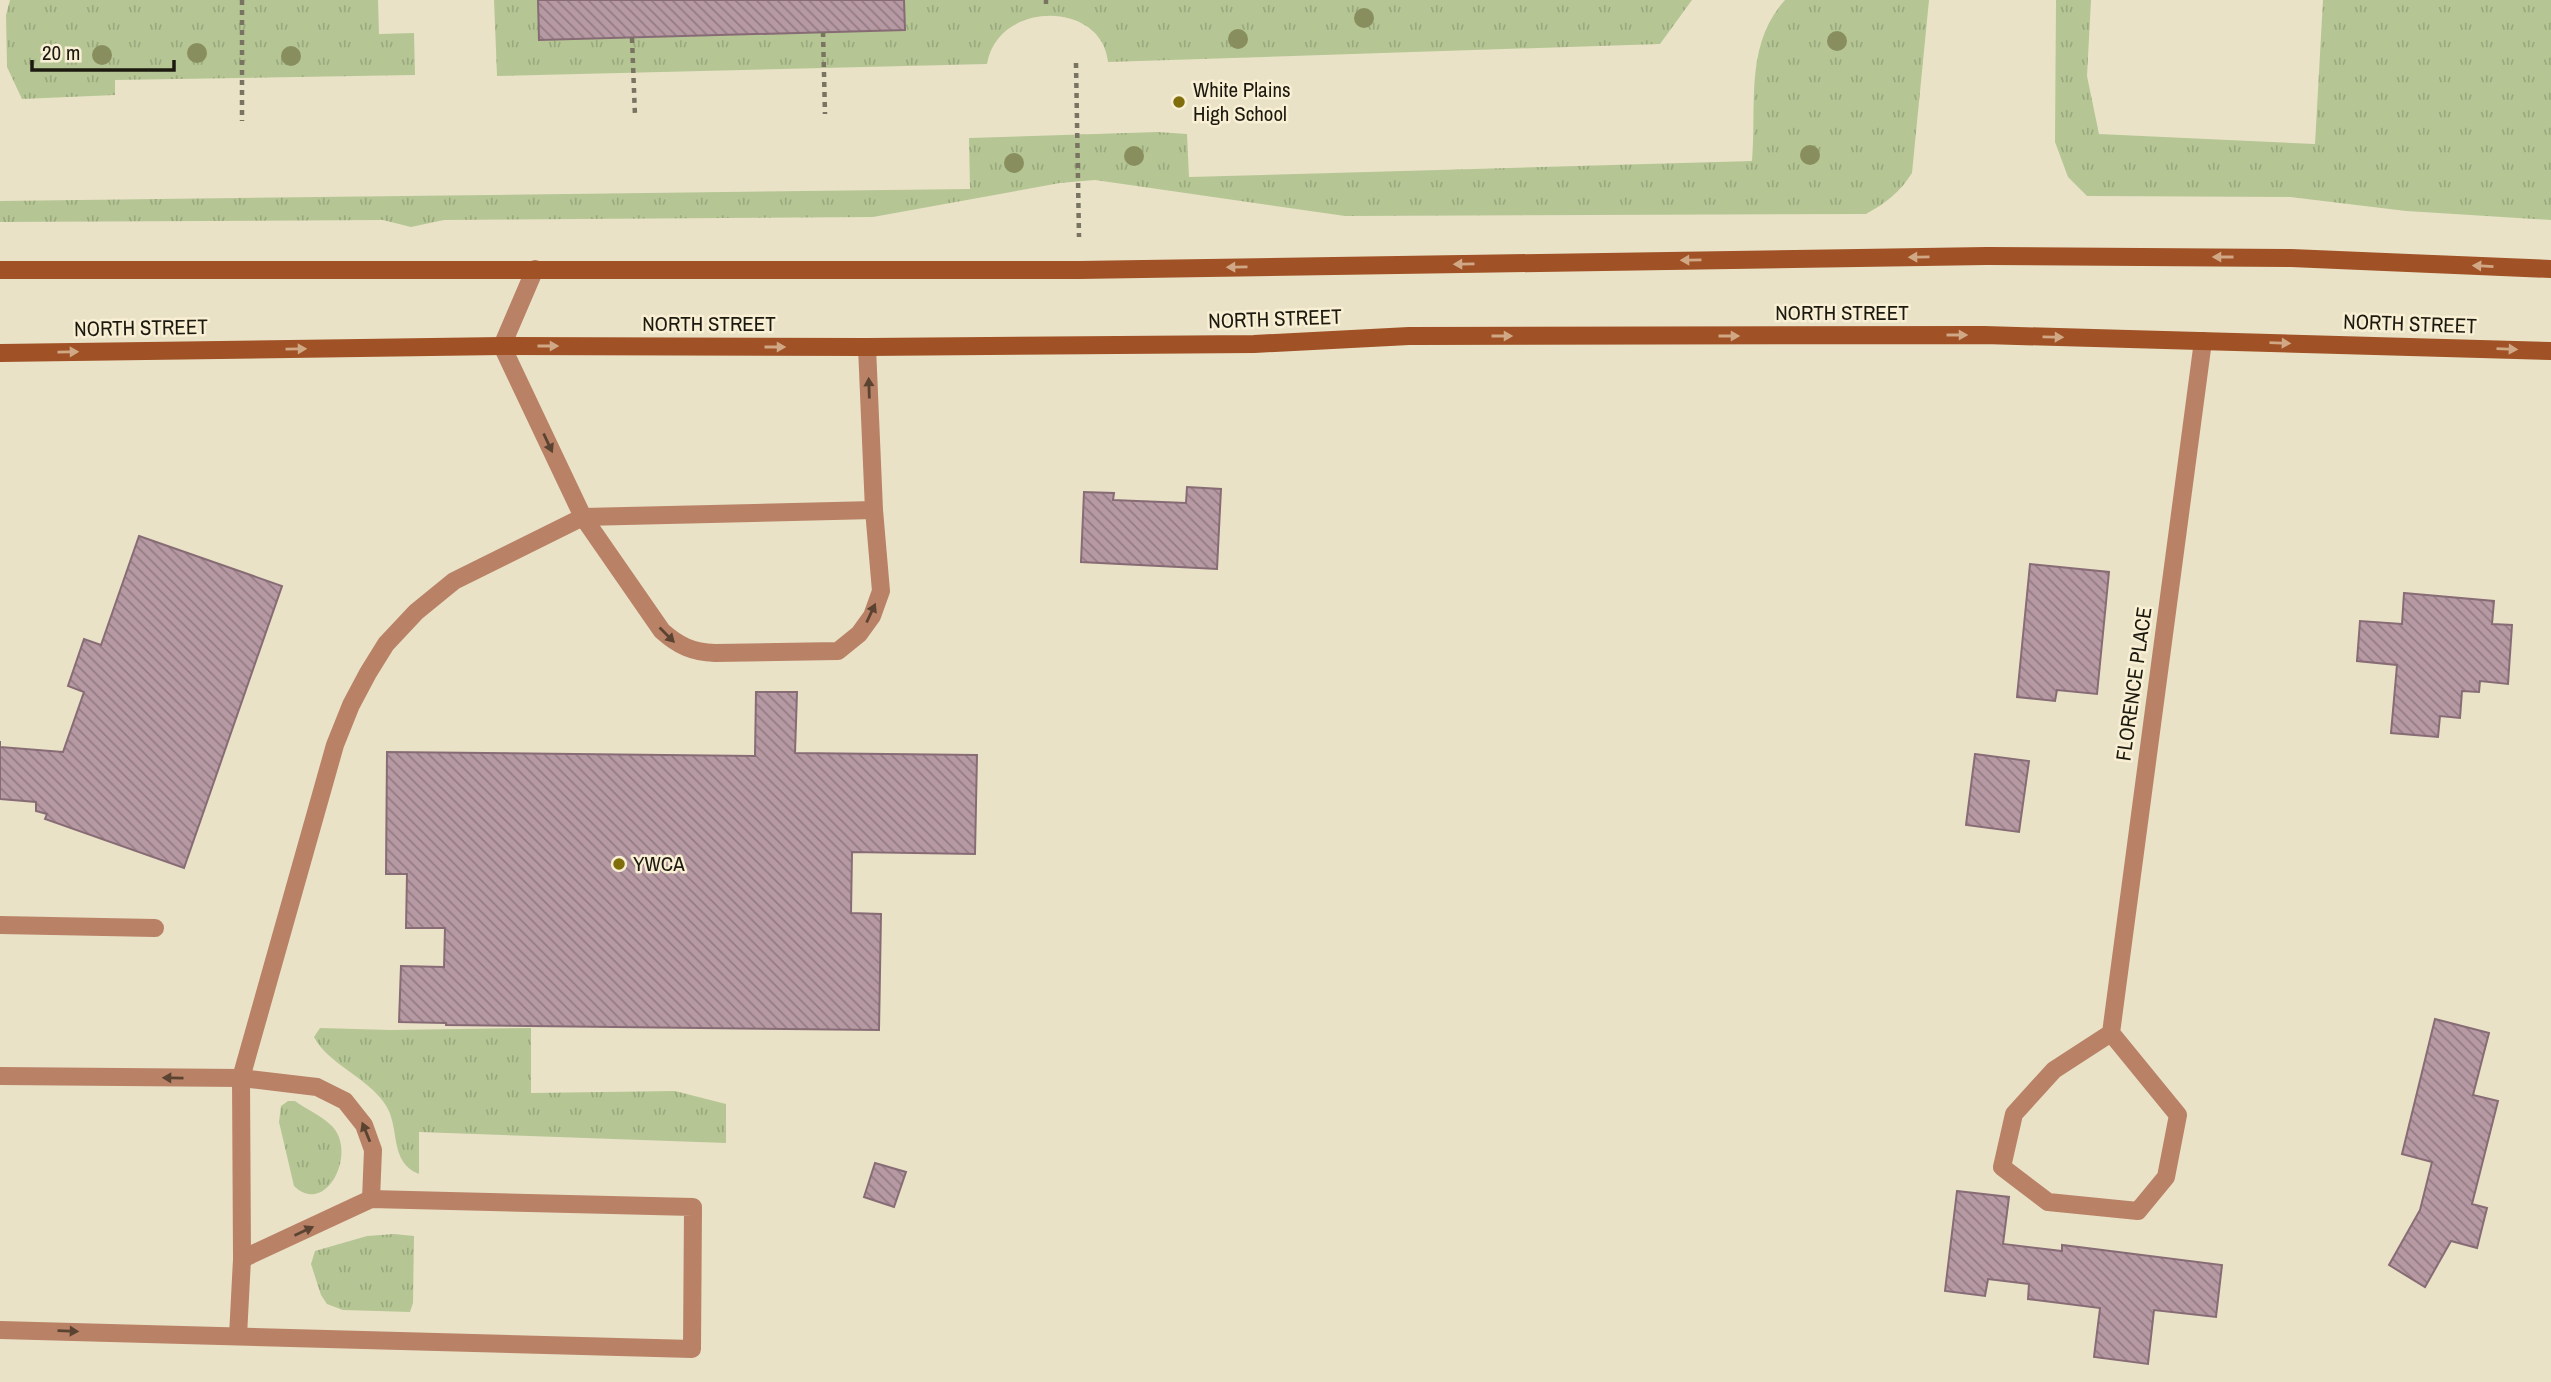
<svg xmlns="http://www.w3.org/2000/svg" width="2551" height="1382" viewBox="0 0 2551 1382" font-family="'Archivo Narrow',sans-serif">
	<style>
		.grass { fill: url(#grass-tufts) }
		.building { fill: url(#building-back-hatch); stroke: #876c75; stroke-width: 2 }
		.lines { fill: none; stroke-linecap: round; stroke-linejoin: round }
		.path { stroke: #797462; stroke-width: 4.5; stroke-dasharray: 5 5; stroke-linecap: butt }
		.lane { stroke: #b98267; stroke-width: 18 }
		.street { stroke: #b98267; stroke-width: 18 }
		.secondary { stroke: #a05125; stroke-width: 18 }
		.tree { fill: #898e5f }
		.oneway { fill: #d0a885 }
		.oneway2 { fill: #5b4332 }
		.poi-dot { fill: #7f6e0b; stroke: #f8efd4; stroke-width: 2.5 }
		.labels { text-anchor: middle; stroke-width: 5; stroke-linejoin: round; paint-order: stroke }
		.poi-label { font-size: 21px; fill: #1c190f; stroke: #f8efd4; text-anchor: start }
		.street-label { font-size: 21px; fill: #1c190f; stroke: #f8efd4 }
	</style>
	<defs>
		<pattern id="grass-tufts" width="24" height="20" patternUnits="userSpaceOnUse" patternTransform="scale(1.75)"><rect width="24" height="20" fill="#b5c694"/><path d="M3 7l-1-3M5 7V3M7 7l1-3M15 17l-1-3M17 17v-4M19 17l1-3" fill="none" stroke="#9baa7e"/></pattern>
		<pattern id="building-back-hatch" width="6" height="6" patternUnits="userSpaceOnUse" patternTransform="scale(1.75)"><rect width="6" height="6" fill="#b699a3"/><path d="M-1 5l2 2M0 0l6 6M5-1l2 2" fill="none" stroke="#937c83"/></pattern>
	</defs>
	<rect width="100%" height="100%" fill="#eae2c7"/>
	<g class="grass">
		<polygon points="10,0 378,0 379,34 414,33 415,75 115,80 115,95 22,99 7,67 6,15"/>
		<path d="M494,0h44l1,40 365,-10v-30h788l-32,44 -552,18c-6,-62 -110,-62 -121,2l-490,12z"/>
		<path d="M1785,0h144l-17,173c-12,19 -26,30 -46,41l-521,2 -250,-36 -35,3 -187,34 -429,3 -33,7 -28,-7 -383,2v-21l970,-12 -1,-51 189,-6 29,2 2,43 563,-16c5,-55 -8,-116 33,-161z"/>
		<polygon points="2056,0 2091,0 2087,76 2099,134 2315,144 2323,0 2551,0 2551,220 2406,211 2290,197 2087,196 2068,177 2055,142"/>
		<path d="M320,1028l71,2 140,-2v65l144,-2 51,13v39l-307,-11v42c-31,-12 -18,-47 -34,-70 -18,-27 -57,-40 -71,-67z"/>
		<path d="M288,1101h7c11,8 27,15 37,25 26,27 -6,91 -38,60l-15,-64 2,-16z"/>
		<polygon points="394,1234 414,1236 413,1303 410,1312 343,1310 327,1304 321,1295 311,1264 315,1251 367,1236"/>
	</g>
	<g class="building">
		<polygon points="538,0 904,0 905,30 539,40"/>
		<polygon points="1187,487 1221,489 1217,569 1081,562 1084,492 1114,493 1113,500 1186,503"/>
		<polygon points="139,536 282,586 184,868 45,819 47,814 36,811 36,802 0,799 0,741 0,747 63,752 84,692 68,686 84,639 101,645"/>
		<polygon points="2030,564 2109,572 2097,694 2057,690 2055,701 2017,697"/>
		<polygon points="2404,593 2494,601 2492,624 2512,625 2508,684 2480,681 2479,692 2462,691 2460,718 2440,716 2438,737 2391,733 2397,665 2357,661 2360,621 2402,624"/>
		<polygon points="756,692 797,692 795,753 977,755 975,854 852,852 851,913 881,914 879,1030 446,1025 446,1023 399,1022 401,966 444,967 445,928 406,928 407,874 386,874 387,752 755,756"/>
		<polygon points="1975,754 2029,761 2019,832 1966,825"/>
		<polygon points="2435,1019 2489,1033 2473,1095 2498,1101 2472,1204 2487,1208 2477,1248 2451,1241 2425,1287 2389,1265 2420,1210 2432,1162 2402,1154"/>
		<polygon points="875,1163 906,1172 894,1207 864,1197"/>
		<polygon points="1957,1191 2009,1197 2003,1244 2062,1251 2062,1245 2222,1265 2216,1317 2154,1310 2148,1364 2094,1357 2100,1308 2028,1299 2029,1284 1988,1279 1985,1296 1945,1291"/>
	</g>
	<g class="lines">
		<g class="path">
			<polyline points="242,0 242,121"/>
			<polyline points="1046,0 1046,4"/>
			<polyline points="823,32 825,114"/>
			<polyline points="632,38 635,116"/>
			<polyline points="1076,63 1079,237"/>
		</g>
		<g class="lane">
			<path d="M535,269l-33,77 81,171 79,114c17,15 30,21 53,22l123,-2 21,-17 13,-18 9,-25 -7,-81 -7,-163"/>
			<polyline points="0,925 155,928"/>
			<polyline points="0,1076 241,1078 317,1087 345,1101 364,1125 373,1150 371,1199"/>
			<polyline points="0,1330 692,1349 693,1207 371,1199 242,1259"/>
			<polyline points="238,1336 242,1259 241,1078 335,745 351,705 368,673 386,644 416,612 454,581 583,517 874,510"/>
		</g>
		<polyline class="street" points="2111,1033 2178,1115 2166,1177 2138,1211 2048,1202 2002,1167 2014,1114 2054,1070 2111,1033 2203,341"/>
		<g class="secondary">
			<polyline points="0,270 1079,270 1987,256 2291,258 2551,269"/>
			<polyline points="0,353 502,346 867,347 1254,344 1409,336 1984,335 2551,351"/>
		</g>
	</g>
	<g class="tree">
		<circle cx="1364" cy="18" r="10"/>
		<circle cx="1238" cy="39" r="10"/>
		<circle cx="1837" cy="41" r="10"/>
		<circle cx="197" cy="53" r="10"/>
		<circle cx="102" cy="55" r="10"/>
		<circle cx="291" cy="56" r="10"/>
		<circle cx="1810" cy="155" r="10"/>
		<circle cx="1134" cy="156" r="10"/>
		<circle cx="1014" cy="163" r="10"/>
	</g>
	<defs><path id="oneway-solid" d="M-6-.8H1V-3.2L6.5 0L1 3.2V.8H-6Z" transform="scale(1.75)"/></defs>
	<g class="oneway">
		<use href="#oneway-solid" transform="translate(1919 257) rotate(179)"/>
		<use href="#oneway-solid" transform="translate(2223 257) rotate(-180)"/>
		<use href="#oneway-solid" transform="translate(1691 260) rotate(179)"/>
		<use href="#oneway-solid" transform="translate(1464 264) rotate(179)"/>
		<use href="#oneway-solid" transform="translate(2483 266) rotate(-177)"/>
		<use href="#oneway-solid" transform="translate(1237 267) rotate(179)"/>
		<use href="#oneway-solid" transform="translate(1957 335)"/>
		<use href="#oneway-solid" transform="translate(1502 336)"/>
		<use href="#oneway-solid" transform="translate(1729 336)"/>
		<use href="#oneway-solid" transform="translate(2053 337) rotate(1)"/>
		<use href="#oneway-solid" transform="translate(2280 343) rotate(2)"/>
		<use href="#oneway-solid" transform="translate(548 346)"/>
		<use href="#oneway-solid" transform="translate(775 347)"/>
		<use href="#oneway-solid" transform="translate(296 349) rotate(-1)"/>
		<use href="#oneway-solid" transform="translate(2507 349) rotate(2)"/>
		<use href="#oneway-solid" transform="translate(68 352) rotate(-1)"/>
	</g>
	<g class="oneway2">
		<use href="#oneway-solid" transform="translate(869 388) rotate(-92)"/>
		<use href="#oneway-solid" transform="translate(548 443) rotate(65)"/>
		<use href="#oneway-solid" transform="translate(871 613) rotate(-65)"/>
		<use href="#oneway-solid" transform="translate(667 635) rotate(45)"/>
		<use href="#oneway-solid" transform="translate(173 1078) rotate(-179)"/>
		<use href="#oneway-solid" transform="translate(366 1132) rotate(-112)"/>
		<use href="#oneway-solid" transform="translate(304 1231) rotate(-25)"/>
		<use href="#oneway-solid" transform="translate(68 1331) rotate(2)"/>
	</g>
	<g class="poi-dot">
		<circle cx="1179" cy="102" r="7"/>
		<circle cx="619" cy="864" r="7"/>
	</g>
	<g class="labels">
		<g class="poi-label">
			<text x="1193" y="97">White Plains<tspan x="1193" dy="24">High School</tspan></text>
			<text x="633" y="871">YWCA</text>
		</g>
		<g class="street-label">
			<text x="1842" y="320">NORTH STREET</text>
			<text transform="translate(1275 319) rotate(-2)" y="7">NORTH STREET</text>
			<text x="709" y="331">NORTH STREET</text>
			<text transform="translate(2410 324) rotate(2)" y="7">NORTH STREET</text>
			<text transform="translate(141 328) rotate(-1)" y="7">NORTH STREET</text>
			<text transform="translate(2134 684) rotate(-82)" y="7">FLORENCE PLACE</text>
		</g>
	</g>
	<path d="M32 60v10h142v-10" fill="none" stroke="#1c190f" stroke-width="3.5"/>
	<text x="42" y="60" font-size="21" fill="#1c190f" stroke="#f8efd4" stroke-width="5" paint-order="stroke">20 m</text>
</svg>
